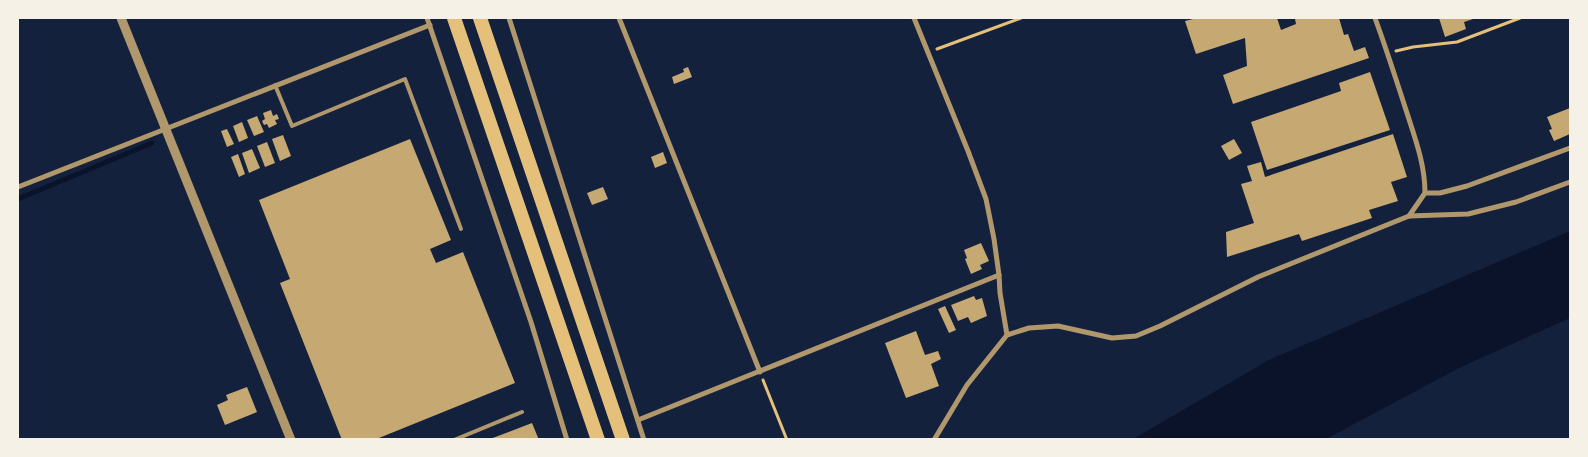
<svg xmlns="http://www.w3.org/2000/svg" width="1588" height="457" viewBox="0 0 1588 457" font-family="Figtree,sans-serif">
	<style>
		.water { fill: #0b132b }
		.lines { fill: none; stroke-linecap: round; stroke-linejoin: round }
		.stream { stroke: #0b132b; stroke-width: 5 }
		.building { fill: #c6a872 }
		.path { stroke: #e5c07b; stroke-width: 3 }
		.service { stroke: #b1986c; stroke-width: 4 }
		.minor { stroke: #b1986c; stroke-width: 5 }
		.tertiary { stroke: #b1986c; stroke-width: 9 }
		.trunk { stroke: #e5c07b; stroke-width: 14 }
	</style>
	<rect width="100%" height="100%" fill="#14213d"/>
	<polygon class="water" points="1570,231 1570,318 1459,368 1326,439 1133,439 1269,360"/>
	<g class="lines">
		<polyline class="stream" points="18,199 152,143"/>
	</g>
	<g class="building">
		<polygon points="1197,18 1277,18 1281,30 1296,24 1295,19 1300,18 1339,18 1344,35 1348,34 1354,51 1365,47 1369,58 1233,104 1223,75 1247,66 1245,38 1196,54 1185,21"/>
		<polygon points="1439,18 1473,18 1473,19 1464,22 1466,29 1445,37"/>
		<polygon points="688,67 692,77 674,84 672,77 684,72 683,69"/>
		<polygon points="1370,72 1390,130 1267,170 1251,122 1341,91 1339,83"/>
		<polygon points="1570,108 1570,134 1554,141 1549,130 1552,129 1547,117"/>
		<polygon points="271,110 273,116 277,114 279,119 275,120 277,124 269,128 267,124 264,125 262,121 265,119 263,113"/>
		<polygon points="257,116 264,132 254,136 247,120"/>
		<polygon points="242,122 248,138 239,142 233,126"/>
		<polygon points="227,129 234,144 227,147 221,131"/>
		<polygon points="1393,134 1407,177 1391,182 1398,201 1369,210 1372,218 1302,241 1299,234 1227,257 1226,232 1254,223 1241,184 1252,181 1247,166 1261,162 1265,177"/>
		<polygon points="283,135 291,156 280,161 272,139"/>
		<polygon points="410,139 451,240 430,249 436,263 463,252 515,383 374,440 342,440 280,283 290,279 259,200"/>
		<polygon points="1234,139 1242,153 1229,160 1221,146"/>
		<polygon points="267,142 275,163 265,167 257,146"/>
		<polygon points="252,149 260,168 249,173 242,153"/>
		<polygon points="663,152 667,163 655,168 651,157"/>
		<polygon points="238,154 245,174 239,177 231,157"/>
		<polygon points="603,187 608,199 592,205 587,193"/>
		<polygon points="981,243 989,261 980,265 982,269 971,274 965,259 967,258 964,250"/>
		<polygon points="974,296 976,300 982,298 987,316 971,323 968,317 958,321 951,305"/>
		<polygon points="945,306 956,330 949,333 938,309"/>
		<polygon points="916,331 925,355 938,351 941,359 931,364 939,386 906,398 885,343"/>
		<polygon points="247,387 257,412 225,425 217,405 228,400 226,395"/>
		<polygon points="532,423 539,440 490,440 490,439"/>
	</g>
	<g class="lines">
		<g class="path">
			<polyline points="937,49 1021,18"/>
			<polyline points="1396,51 1413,47 1457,42 1520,18"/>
			<polyline points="763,380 787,440"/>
		</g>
		<g class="service">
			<polyline points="275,85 292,126 405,79 461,229"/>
			<polyline points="454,440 522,412"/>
		</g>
		<g class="minor">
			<polyline points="427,18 531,322 567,440"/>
			<polyline points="509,18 644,440"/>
			<polyline points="619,18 760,372"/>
			<polyline points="914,18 968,151 986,199 994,239 999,275"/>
			<path d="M1375,18c11,30 21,61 31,92 9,28 19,54 19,83"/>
			<polyline points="18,187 430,25"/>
			<polyline points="1409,216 1425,193 1440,193 1467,186 1570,148"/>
			<polyline points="638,420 999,275 1000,293 1007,335"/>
			<polyline points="934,440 967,385 1007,335 1029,328 1058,326 1112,338 1136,336 1160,326 1258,277 1409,216 1468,214 1516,202 1570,182"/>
		</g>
		<polyline class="tertiary" points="121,18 291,440"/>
		<g class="trunk">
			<polyline points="454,18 598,440"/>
			<polyline points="480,18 623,440"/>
		</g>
	</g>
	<rect width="1588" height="457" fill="none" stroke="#f6f1e7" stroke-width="38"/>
</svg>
